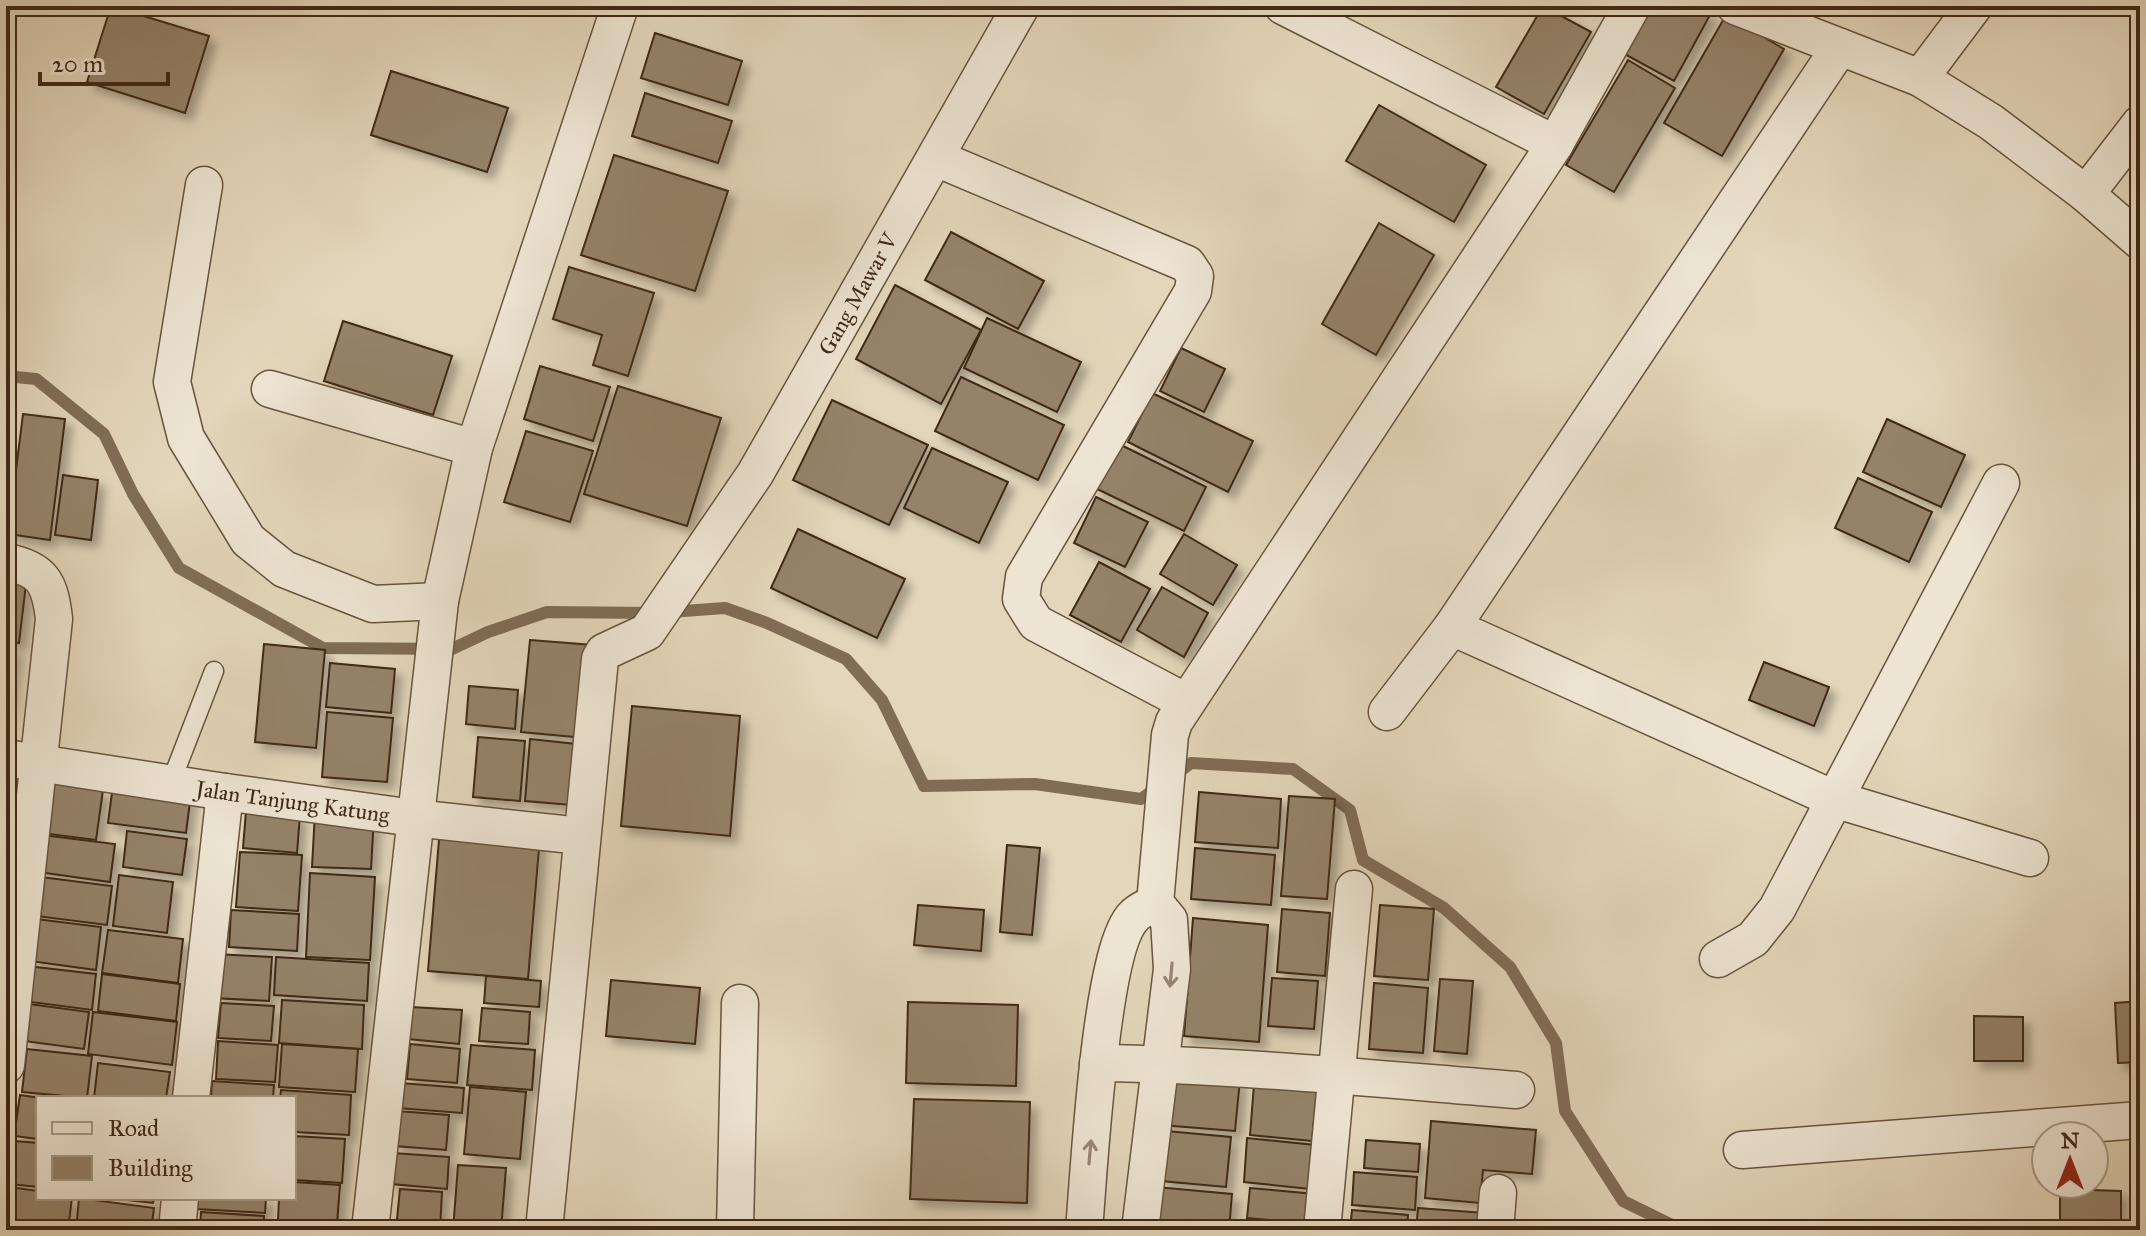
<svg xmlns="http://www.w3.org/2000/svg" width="2146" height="1236" viewBox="0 0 2146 1236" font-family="'IM FELL Great Primer',serif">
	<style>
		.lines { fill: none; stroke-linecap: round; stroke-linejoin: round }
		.stream { stroke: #806d56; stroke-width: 12 }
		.building { fill: #94836b; stroke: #3f2915; stroke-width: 2; filter: url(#shadow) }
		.service-casing { stroke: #68543e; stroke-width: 21 }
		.minor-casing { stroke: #68543e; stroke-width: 39 }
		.service { stroke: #ede4d2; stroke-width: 18 }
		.minor { stroke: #ede4d2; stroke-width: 36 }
		.oneway { stroke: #968674 }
		.labels { text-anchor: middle; stroke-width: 6; stroke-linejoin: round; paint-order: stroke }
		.street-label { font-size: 22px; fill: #3f2915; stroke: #ede4d2 }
	</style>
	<defs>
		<filter id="shadow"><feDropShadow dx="7" dy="7" stdDeviation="4" flood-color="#0004"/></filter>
	</defs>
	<rect width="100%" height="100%" fill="#e3d6ba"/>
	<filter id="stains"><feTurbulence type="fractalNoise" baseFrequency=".0025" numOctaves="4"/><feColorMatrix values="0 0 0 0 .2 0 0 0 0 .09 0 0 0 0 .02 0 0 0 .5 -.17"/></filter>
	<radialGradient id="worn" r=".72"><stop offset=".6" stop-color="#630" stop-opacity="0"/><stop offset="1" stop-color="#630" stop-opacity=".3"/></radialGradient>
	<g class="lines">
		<g class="stream">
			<polyline points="6,376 36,379 104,434 133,494 179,568 323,648 452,649 488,632 547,612 652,613"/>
			<polyline points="670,612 725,608 767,623 846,659 882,700 924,786 1035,784 1141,799 1160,785"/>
			<polyline points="1175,775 1191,763 1293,769 1350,810 1363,860 1444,908 1510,967 1556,1043 1565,1111 1623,1201 1682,1230"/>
		</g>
	</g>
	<g class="building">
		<polygon points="111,6 209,36 185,113 87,82"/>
		<polygon points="1543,6 1591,32 1544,114 1496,87"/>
		<polygon points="1644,6 1693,6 1710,15 1674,81 1619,51"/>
		<polygon points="1726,15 1784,49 1722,156 1664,123"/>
		<polygon points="655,33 742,61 728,105 641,78"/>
		<polygon points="1628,60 1675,88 1614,192 1566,165"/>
		<polygon points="391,71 508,108 487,172 371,135"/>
		<polygon points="645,93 732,121 718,163 632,136"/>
		<polygon points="1379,105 1486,165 1454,222 1346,161"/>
		<polygon points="614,155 728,191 695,291 581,255"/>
		<polygon points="1379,223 1434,255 1376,355 1322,324"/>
		<polygon points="951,232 1044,281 1018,329 925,280"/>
		<polygon points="569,267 654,293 628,376 593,365 602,335 553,319"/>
		<polygon points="895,285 981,330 941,404 856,359"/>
		<polygon points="987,318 1081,362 1057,412 964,368"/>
		<polygon points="343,321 452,356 433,415 324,381"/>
		<polygon points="1181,348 1225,369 1204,412 1160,391"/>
		<polygon points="540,366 610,387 593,441 524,419"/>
		<polygon points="961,377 1064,425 1038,480 935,431"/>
		<polygon points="618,386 721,418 687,526 584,494"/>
		<polygon points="1152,393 1253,441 1228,492 1128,442"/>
		<polygon points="832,400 928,445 889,525 793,480"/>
		<polygon points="23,414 65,419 50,540 8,534"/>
		<polygon points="1887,419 1965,455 1941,507 1863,472"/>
		<polygon points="526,431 593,451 570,522 504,502"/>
		<polygon points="1115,442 1206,487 1184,531 1093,487"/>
		<polygon points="932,448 1008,482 979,543 904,508"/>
		<polygon points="63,475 98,480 91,540 55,535"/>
		<polygon points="1858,478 1932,512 1909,562 1835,528"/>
		<polygon points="1096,497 1148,522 1125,567 1074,543"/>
		<polygon points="798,529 905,579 877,638 771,588"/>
		<polygon points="1184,534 1237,565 1213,605 1160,574"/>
		<polygon points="1099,562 1150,589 1121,642 1070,615"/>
		<polygon points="6,581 26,584 19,643 6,641"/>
		<polygon points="1162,587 1208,613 1184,657 1137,630"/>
		<polygon points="530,640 593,645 585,738 521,732"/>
		<polygon points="264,644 325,650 316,748 255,742"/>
		<polygon points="6,648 15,649 6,722"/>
		<polygon points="1764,662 1829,687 1814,726 1749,700"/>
		<polygon points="330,663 395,669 391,713 326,707"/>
		<polygon points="469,686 518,690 515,729 466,724"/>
		<polygon points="632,706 740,716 730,836 621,826"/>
		<polygon points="327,712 393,718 387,782 322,777"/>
		<polygon points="478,737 525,741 520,801 473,797"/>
		<polygon points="530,739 576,744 571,805 525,801"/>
		<polygon points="47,782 103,790 96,840 41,833"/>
		<polygon points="113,785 191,794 186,833 108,823"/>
		<polygon points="1199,792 1281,799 1278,848 1195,842"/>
		<polygon points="1289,796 1335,799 1327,899 1281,896"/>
		<polygon points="246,811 300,815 297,853 243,848"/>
		<polygon points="315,812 374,816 371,869 312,867"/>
		<polygon points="440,828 540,836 528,979 428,971"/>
		<polygon points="127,831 187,839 182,875 123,867"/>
		<polygon points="42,835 115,844 110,882 38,872"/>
		<polygon points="1007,845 1040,848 1032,935 1000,932"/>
		<polygon points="1195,848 1275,855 1271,905 1191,899"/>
		<polygon points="240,852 302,855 298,911 236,907"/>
		<polygon points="310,873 375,877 370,960 306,957"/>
		<polygon points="119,875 173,882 167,933 113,926"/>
		<polygon points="33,876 112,886 107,925 28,915"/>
		<polygon points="918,905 984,910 981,951 914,945"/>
		<polygon points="1380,905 1434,909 1428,980 1374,976"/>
		<polygon points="1282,909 1330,913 1325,976 1277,972"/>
		<polygon points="231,910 299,914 297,951 229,947"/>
		<polygon points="1193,918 1268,925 1259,1042 1184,1036"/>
		<polygon points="36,919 101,927 96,970 30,961"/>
		<polygon points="108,930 183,939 178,983 102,973"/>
		<polygon points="216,954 272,957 269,1001 213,998"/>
		<polygon points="276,957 369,963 367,1001 274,995"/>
		<polygon points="27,966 96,974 92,1010 23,1001"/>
		<polygon points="102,974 180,984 176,1021 98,1011"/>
		<polygon points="486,976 541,981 539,1007 484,1003"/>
		<polygon points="1272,978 1318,981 1314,1029 1268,1026"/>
		<polygon points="1440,979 1473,981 1467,1054 1434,1051"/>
		<polygon points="611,980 700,988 695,1044 606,1036"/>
		<polygon points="1374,983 1428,988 1423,1053 1369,1049"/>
		<polygon points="282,1000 364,1005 362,1049 279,1043"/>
		<polygon points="2140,1001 2140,1062 2118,1063 2115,1003"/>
		<polygon points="908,1002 1018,1005 1016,1086 906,1083"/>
		<polygon points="221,1003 274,1006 271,1041 218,1038"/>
		<polygon points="29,1004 89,1012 84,1049 24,1041"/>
		<polygon points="411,1007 462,1010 459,1044 408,1039"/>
		<polygon points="482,1008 530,1012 528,1044 479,1041"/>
		<polygon points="93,1012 177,1022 172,1065 88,1054"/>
		<polygon points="1974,1016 2023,1017 2023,1061 1974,1061"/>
		<polygon points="218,1041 278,1045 275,1082 216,1079"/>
		<polygon points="282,1044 358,1049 355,1092 279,1087"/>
		<polygon points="410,1044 460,1049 457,1083 407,1079"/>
		<polygon points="471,1045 535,1050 532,1090 467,1085"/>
		<polygon points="27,1049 92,1056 87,1098 22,1092"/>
		<polygon points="98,1063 170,1072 166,1098 94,1098"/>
		<polygon points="1166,1072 1240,1079 1235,1131 1161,1125"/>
		<polygon points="212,1081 274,1085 273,1098 211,1098"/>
		<polygon points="400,1083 464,1088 462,1113 398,1108"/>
		<polygon points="1254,1084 1317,1090 1312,1141 1250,1135"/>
		<polygon points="470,1087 526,1092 520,1159 464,1154"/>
		<polygon points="281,1090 351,1095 349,1135 294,1132 294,1098 280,1098"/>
		<polygon points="20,1095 41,1098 38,1098 38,1139 14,1136"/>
		<polygon points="914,1099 1030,1102 1027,1203 910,1199"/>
		<polygon points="397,1111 449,1115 446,1150 394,1146"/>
		<polygon points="1431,1121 1536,1130 1532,1174 1483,1170 1480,1203 1425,1198"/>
		<polygon points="1166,1131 1231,1137 1226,1187 1161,1181"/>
		<polygon points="294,1136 345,1139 342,1183 294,1180"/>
		<polygon points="1247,1138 1315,1145 1310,1189 1244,1182"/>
		<polygon points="1366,1140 1420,1144 1418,1172 1364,1168"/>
		<polygon points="15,1141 38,1143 38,1187 10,1184"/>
		<polygon points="393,1153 449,1157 447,1189 391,1184"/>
		<polygon points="458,1165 506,1168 501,1230 453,1230"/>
		<polygon points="1354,1172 1417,1177 1415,1210 1352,1205"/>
		<polygon points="294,1182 340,1185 337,1224 278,1220 279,1198 294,1198"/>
		<polygon points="10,1187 38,1191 38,1198 72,1198 68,1230 6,1223"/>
		<polygon points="1156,1187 1232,1194 1229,1230 1152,1230"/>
		<polygon points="1250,1188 1315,1194 1312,1224 1247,1218"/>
		<polygon points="400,1189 442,1192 440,1230 396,1229"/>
		<polygon points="2060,1189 2121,1191 2121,1230 2060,1230"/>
		<polygon points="79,1198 154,1208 151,1230 76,1230"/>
		<polygon points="109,1198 154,1198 153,1203"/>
		<polygon points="197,1198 266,1198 265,1213 196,1209"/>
		<polygon points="1418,1208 1485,1213 1483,1230 1416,1230"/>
		<polygon points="1352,1210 1408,1215 1407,1230 1350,1230"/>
		<polygon points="201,1212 264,1216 263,1230 200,1230"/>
		<polygon points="1254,1222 1310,1228 1310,1230 1253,1230"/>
		<polygon points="274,1223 336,1228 336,1230 274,1230"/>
		<polygon points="598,1223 670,1230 598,1230"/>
	</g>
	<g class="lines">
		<defs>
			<polyline id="service" points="171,782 214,671"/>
			<g id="minor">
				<polyline points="1283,6 1555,144"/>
				<polyline points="1735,6 1920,78 1991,122 2086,194 2140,241"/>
				<polyline points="1920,78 1974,6"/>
				<polyline points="936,158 1187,264 1195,276 1193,291 1024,577 1021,599 1036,623 1186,702"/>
				<polyline points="204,185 172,382 186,438 248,540 284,569 373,604 440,601"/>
				<polyline points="2086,194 2140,124"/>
				<polyline points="270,389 474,448"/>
				<path d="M6,562c37,7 44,21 48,57l-48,446"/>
				<polyline points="1452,627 1834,799 2030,858"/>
				<polyline points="1387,712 1452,627 1840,47"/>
				<path id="s1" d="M6,758l219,34 189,26 167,18"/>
				<polyline points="1718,959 1753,939 1777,909 2001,483"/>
				<path d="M1098,1063c139,2 279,16 418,27"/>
				<polyline points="191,1098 225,792"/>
				<polyline points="1742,1150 2140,1120"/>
				<polyline points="177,1230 180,1198"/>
				<polyline points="370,1230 440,601 474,448 620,6"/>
				<path id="s2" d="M544,1230l56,-571 4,-7 43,-20 108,-158 266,-468"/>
				<polyline points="735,1230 740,1003"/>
				<path d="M1084,1230c5,-57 16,-281 50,-314 5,-6 15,-9 21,-13"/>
				<polyline points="1140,1230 1172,969 1169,920 1155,903 1170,735 1174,722 1555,144 1632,6"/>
				<polyline points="1322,1230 1354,889"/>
				<polyline points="1495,1230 1498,1193"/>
			</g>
		</defs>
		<use href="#service" class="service-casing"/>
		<use href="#minor" class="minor-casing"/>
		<use href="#service" class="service"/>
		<use href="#minor" class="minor"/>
	</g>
	<defs><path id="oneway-shaft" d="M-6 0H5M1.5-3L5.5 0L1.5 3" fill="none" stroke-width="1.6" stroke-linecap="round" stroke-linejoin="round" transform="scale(2)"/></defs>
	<g class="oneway">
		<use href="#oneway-shaft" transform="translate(1171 975) rotate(95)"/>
		<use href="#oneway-shaft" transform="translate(1090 1152) rotate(-85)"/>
	</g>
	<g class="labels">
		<g class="street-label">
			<text dy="8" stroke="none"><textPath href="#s2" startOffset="1028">Gang Mawar V</textPath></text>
			<text dy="8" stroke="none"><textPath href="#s1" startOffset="290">Jalan Tanjung Katung</textPath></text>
		</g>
	</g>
	<rect width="2146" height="1236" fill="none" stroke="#e3d6ba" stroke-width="32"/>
	<rect x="8" y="8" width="2130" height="1220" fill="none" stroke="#3f2915" stroke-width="4"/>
	<rect x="16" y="16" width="2114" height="1204" fill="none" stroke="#3f2915" stroke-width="2"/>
	<rect x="36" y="1096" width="260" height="104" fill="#ede4d2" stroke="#a79986" stroke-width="2"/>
	<rect x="52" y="1122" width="40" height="12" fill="#ede4d2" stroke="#a79986" stroke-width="2"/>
	<text x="108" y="1136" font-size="24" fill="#3f2915">Road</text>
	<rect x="52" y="1156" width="40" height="24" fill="#94836b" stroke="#a79986" stroke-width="2"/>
	<text x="108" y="1176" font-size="24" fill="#3f2915">Building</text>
	<g transform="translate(2070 1160)"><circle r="38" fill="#ede4d2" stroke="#a79986" stroke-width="2"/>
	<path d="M0-6L14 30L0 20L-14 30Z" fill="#8f2418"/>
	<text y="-12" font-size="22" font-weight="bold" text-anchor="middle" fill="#3f2915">N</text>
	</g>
	<path d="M40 72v12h128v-12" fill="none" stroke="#3f2915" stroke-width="4"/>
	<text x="52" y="72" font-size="24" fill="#3f2915" stroke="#ede4d2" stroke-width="6" paint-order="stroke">20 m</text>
	<rect width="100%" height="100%" filter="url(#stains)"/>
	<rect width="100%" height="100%" fill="url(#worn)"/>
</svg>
